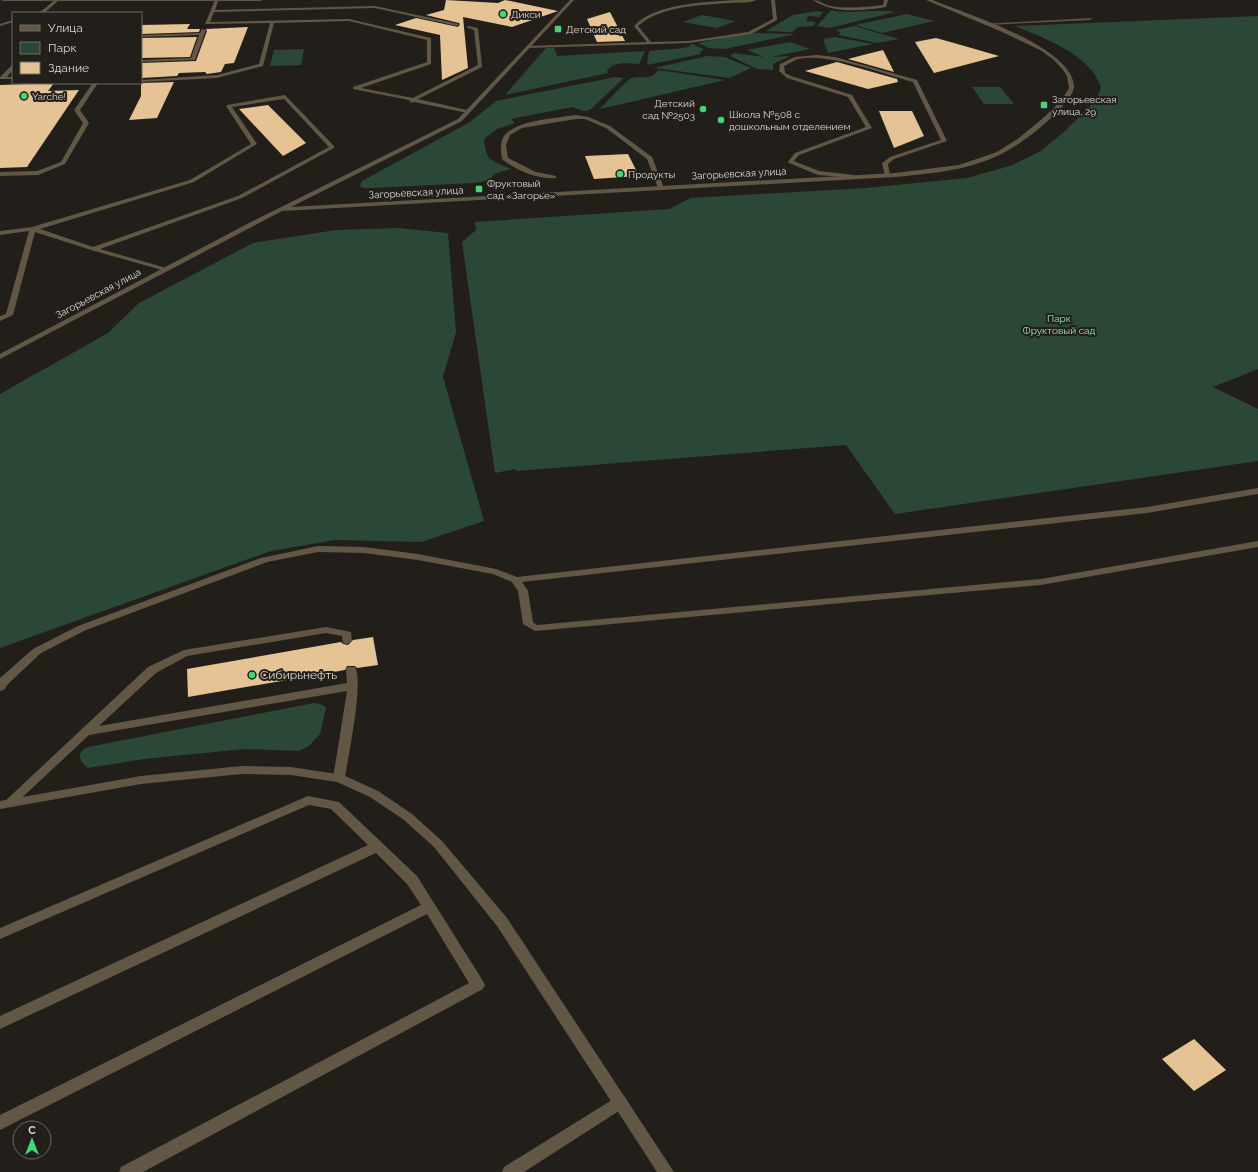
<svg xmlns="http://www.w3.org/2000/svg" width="1258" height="1172" viewBox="0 0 1258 1172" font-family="Raleway,sans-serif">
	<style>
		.green { fill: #2b4836 }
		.building { fill: #e5c395 }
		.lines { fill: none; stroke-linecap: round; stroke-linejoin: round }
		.service { fill: #615744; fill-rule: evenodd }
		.minor { fill: #615744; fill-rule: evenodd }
		.poi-dot { fill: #40d77c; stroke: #221f1a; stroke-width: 1.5 }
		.labels { text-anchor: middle; stroke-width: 4; stroke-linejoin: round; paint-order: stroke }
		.far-poi-label { font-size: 10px; fill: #dddad7; stroke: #221f1a; text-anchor: start }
		.far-street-label { font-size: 10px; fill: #dddad7; stroke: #221f1a }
		.far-park-label { font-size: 10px; fill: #97e6b7; stroke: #221f1a }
		.poi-label { font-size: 12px; fill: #dddad7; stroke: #221f1a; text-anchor: start }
	</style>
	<rect width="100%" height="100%" fill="#221f1a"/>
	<g class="green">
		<path d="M831,10c21,5 43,-2 64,2l-66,16 -12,-2z"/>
		<polygon points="817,11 823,12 819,17 808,16 806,21 816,22 813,26 798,27 792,32 766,31 793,15"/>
		<polygon points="907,14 934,21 882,33 855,25"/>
		<polygon points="702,15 736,21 717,28 683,22"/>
		<path d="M1258,16v353l-45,18 45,22v52l-363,53 -49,-69 -330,26 -1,-2 -20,4 -33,-231 14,-12 -1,-8 194,-13 22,-11 174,-10 102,-10 43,-12 31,-15 24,-20 31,-31 5,-12c-9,-33 -57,-50 -86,-62z"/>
		<polygon points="854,26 899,39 877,43 838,35 841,33 836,30"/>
		<polygon points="748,33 796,34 724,49 709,48 698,43"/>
		<polygon points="835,37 873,44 828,53 823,39"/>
		<polygon points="790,42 810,49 771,57 790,56 773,64 773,70 757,69 730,56 734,53 764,57 747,50"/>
		<polygon points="692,44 704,49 700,52 701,54 647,65 649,51 685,48 690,46"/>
		<path d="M546,48h8l3,8 88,-5 -6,13c-9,-1 -27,-3 -32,7l1,2 -103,22z"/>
		<polygon points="304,49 301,65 270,66 274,50"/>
		<polygon points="707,56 725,57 751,68 729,78 655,68"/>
		<path d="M658,70l67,10 -125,29c5,-5 27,-30 32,-31 8,-2 21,2 26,-8z"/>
		<path d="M615,77l9,1 -34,32 -6,1 -12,-4 -61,12 4,4 -18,6 -13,10c2,23 7,21 27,30l-17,5c-3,8 -14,8 -21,9l-100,5h-10l-3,-2 2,-5 108,-59 26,-21z"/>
		<polygon points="972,87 1000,87 1014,104 984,104"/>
		<polygon points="398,228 448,233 456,332 443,377 484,521 421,542 335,540 271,551 0,648 0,394 108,333 139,303 253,243 336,230"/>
		<path d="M314,703l9,2 3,3 -6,26 -11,12 -10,5 -54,-2 -101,10 -56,9c-9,-6 -12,-17 0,-21z"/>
	</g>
	<g class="building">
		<polygon points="446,0 498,3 505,0 558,11 512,27 463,17 468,68 442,80 440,35 395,25 416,18 458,27 460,24 459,23 426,15 444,10"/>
		<polygon points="610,12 625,41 597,42 587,19"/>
		<polygon points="190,24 187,29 200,29 199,32 141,34 141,25"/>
		<polygon points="248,27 234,63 225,64 221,72 207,74 205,72 179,73 177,76 141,78 141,63 196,61 207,31 206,29"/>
		<polygon points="197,37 190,57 141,58 141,38"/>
		<polygon points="936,38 954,43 999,56 934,73 915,42"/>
		<polygon points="883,50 894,72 848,59 867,54"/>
		<polygon points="837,62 897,79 898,82 868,89 805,71"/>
		<polygon points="174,82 157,118 129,120 141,96 141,83"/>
		<polygon points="54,83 48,91 79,90 27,167 0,168 0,85"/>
		<polygon points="268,105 306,143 283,156 239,109"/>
		<polygon points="879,111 912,111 924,136 894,148"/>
		<polygon points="628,154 639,176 594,179 585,156"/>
		<polygon points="373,637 378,665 357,668 355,666 347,666 345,670 188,697 187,669 341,642 343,644 348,645 353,640"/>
		<polygon points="1194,1039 1226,1070 1194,1091 1162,1059"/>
	</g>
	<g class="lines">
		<g class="service">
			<polygon points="55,0 58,1 44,13 39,13"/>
			<polygon points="215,0 218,1 215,10 375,6 459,24 457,26 375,8 214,12 210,22 349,19 431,38 431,64 361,88 413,98 478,65 474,30 466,27 468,26 478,28 482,67 418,99 471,111 468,113 414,102 411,103 409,100 353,89 353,87 427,62 427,40 349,21 274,23 263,66 217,78 141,82 141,80 217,75 259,64 270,23 205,24"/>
			<path d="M736,0h20c-7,4 -19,2 -28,3 -29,2 -67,3 -90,23l13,16 38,-1 59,-9 25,-13 -2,-19h4l2,20 -26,14 -62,9 -161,5 -2,-1 2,-1 119,-4 -13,-16c21,-23 73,-24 102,-26z"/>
			<path d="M813,0c7,0 11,5 18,6 17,3 35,1 52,-1l1,-5h4l-2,7c-23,4 -53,7 -73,-7z"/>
			<polygon points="1092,18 1090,20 986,25 984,24"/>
			<polygon points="13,20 13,22 0,26 0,24"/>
			<polygon points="202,29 206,30 195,60 141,62 141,60 191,58 199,35 141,37 141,35 200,33"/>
			<path d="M817,55l18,2 82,23 30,61 -53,18 -6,5 2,11 -5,1 -3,-13 8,-6 51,-17 -28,-58c-29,-8 -86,-30 -115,-23 -4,1 -9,5 -14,7l1,7 6,3 61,19 20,33 -73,27 -5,6 25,10 35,4 3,2 -1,1 -38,-3 -29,-12 -1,-1 7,-9 71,-26 -18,-30 -61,-19 -8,-7 1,-7 15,-7z"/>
			<polygon points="11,66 13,66 13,70 5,79 0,79 0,77"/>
			<path d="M285,95l49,51v2l-92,50 -142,51 66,19v2h-4l-71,-20 -56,-18 -22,83 -13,6v-5l6,-2 23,-83 -29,4v-4l32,-4 158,-47 61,-36 -25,-38 1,-1zM284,99l45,48 -91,49 -145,51 -53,-18 154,-47 63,-38 -25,-37z"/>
			<path d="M576,115l12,2 22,9 42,31 12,31 -1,1 -5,-1 -11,-29 -41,-31 -21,-9h-9l-54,9 -12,7 -4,10 2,13 28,14 20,4v2c-17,2 -41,-8 -54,-19 -1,-9 -3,-20 5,-26 14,-13 50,-15 69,-18z"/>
			<polygon points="1258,488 1258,494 1147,513 522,582 528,591 533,622 537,625 1041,579 1258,541 1258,547 1041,585 535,631 523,624 518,591 512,582 493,574 418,560 364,553 318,552 267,562 86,630 41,653 8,684 4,690 0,691 0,678 33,649 78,626 261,558 318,546 364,547 418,554 496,569 517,577 1147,507"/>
			<path d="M326,627l25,5 1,9 -5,3 -4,-1 -1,-7 -16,-3 -139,23 -31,17 -57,53 248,-43 -1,-14 1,-2h8c9,15 -7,90 -10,111l-2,3 -4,1 -4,-1 -2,-3 14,-87 -258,44 -76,71 -4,1 -4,-1 -2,-3 145,-136 36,-17z"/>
			<polygon points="308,796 339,802 417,876 483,981 485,985 483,989 143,1172 119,1172 121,1167 469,983 427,914 0,1130 0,1115 421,905 407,884 376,853 0,1029 0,1016 368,845 331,809 309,805 0,939 0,928"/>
			<polygon points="620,1095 625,1097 628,1102 625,1107 524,1172 502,1172 504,1167"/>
		</g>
		<g class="minor">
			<polygon points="1,0 262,0 260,1 3,1"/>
			<path d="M570,0h4l-112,121 -171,86 604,-34 64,-8 38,-13 22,-14 23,-19 19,-18 8,-13 -2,-12 -4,-6 -9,-10 -14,-10 -40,-19 -74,-31h6c36,14 110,38 134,68 4,5 8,12 8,19 -2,17 -43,49 -57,58 -11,7 -23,13 -35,17 -28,10 -58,12 -87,15l-613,34 -282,148v-5l249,-131 209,-104z"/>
			<polygon points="1,77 13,77 13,79 3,79"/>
			<polygon points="88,83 98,83 80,110 89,123 65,164 38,175 0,176 0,172 37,171 61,162 83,123 74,110 92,84"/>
			<polygon points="242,766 291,767 343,775 378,791 412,814 442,841 507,918 674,1172 657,1172 497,926 434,847 404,820 370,797 337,782 291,775 242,774 141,784 0,809 0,801 141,776"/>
		</g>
	</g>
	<g class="poi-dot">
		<circle cx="503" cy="14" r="4"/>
		<rect x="554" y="25" width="8" height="8" rx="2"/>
		<circle cx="24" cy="96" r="4"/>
		<rect x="1040" y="101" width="8" height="8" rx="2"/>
		<circle cx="703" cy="109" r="4"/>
		<circle cx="721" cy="120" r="4"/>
		<circle cx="620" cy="174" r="4"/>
		<rect x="475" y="185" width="8" height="8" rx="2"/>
		<circle cx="252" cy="675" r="4"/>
	</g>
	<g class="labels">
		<g class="far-poi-label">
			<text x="511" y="18">Дикси</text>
			<text x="566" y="33">Детский сад</text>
			<text x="32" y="100">Yarche!</text>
			<text x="1052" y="103">Загорьевская<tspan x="1052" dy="12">улица, 29</tspan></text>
			<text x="695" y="107" text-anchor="end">Детский<tspan x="695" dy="12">сад №2503</tspan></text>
			<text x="729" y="118">Школа №508 с<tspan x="729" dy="12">дошкольным отделением</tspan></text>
			<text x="628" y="178">Продукты</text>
			<text x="487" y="187">Фруктовый<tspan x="487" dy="12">сад «Загорье»</tspan></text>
		</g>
		<g class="far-street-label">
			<text transform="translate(739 173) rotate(-3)" y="4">Загорьевская улица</text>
			<text transform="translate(416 192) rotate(-3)" y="4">Загорьевская улица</text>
			<text transform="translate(98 293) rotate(-28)" y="4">Загорьевская улица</text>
		</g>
		<g class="far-park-label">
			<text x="1059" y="322">Парк<tspan x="1059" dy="12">Фруктовый сад</tspan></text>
		</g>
		<g class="poi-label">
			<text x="260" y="679">Сибирьнефть</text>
		</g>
	</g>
	<rect x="12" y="12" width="130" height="72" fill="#221f1a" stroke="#6d6a66"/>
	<rect x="20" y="25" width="20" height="6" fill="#615744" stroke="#6d6a66"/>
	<text x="48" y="32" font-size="12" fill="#dddad7">Улица</text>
	<rect x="20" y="42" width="20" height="12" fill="#2b4836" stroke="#6d6a66"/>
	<text x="48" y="52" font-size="12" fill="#dddad7">Парк</text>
	<rect x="20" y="62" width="20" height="12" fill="#e5c395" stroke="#6d6a66"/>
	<text x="48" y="72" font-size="12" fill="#dddad7">Здание</text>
	<g transform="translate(32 1140)"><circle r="19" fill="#221f1a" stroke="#6d6a66"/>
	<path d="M0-3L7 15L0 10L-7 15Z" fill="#40d77c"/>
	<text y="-6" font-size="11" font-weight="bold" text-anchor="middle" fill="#dddad7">С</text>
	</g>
</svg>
